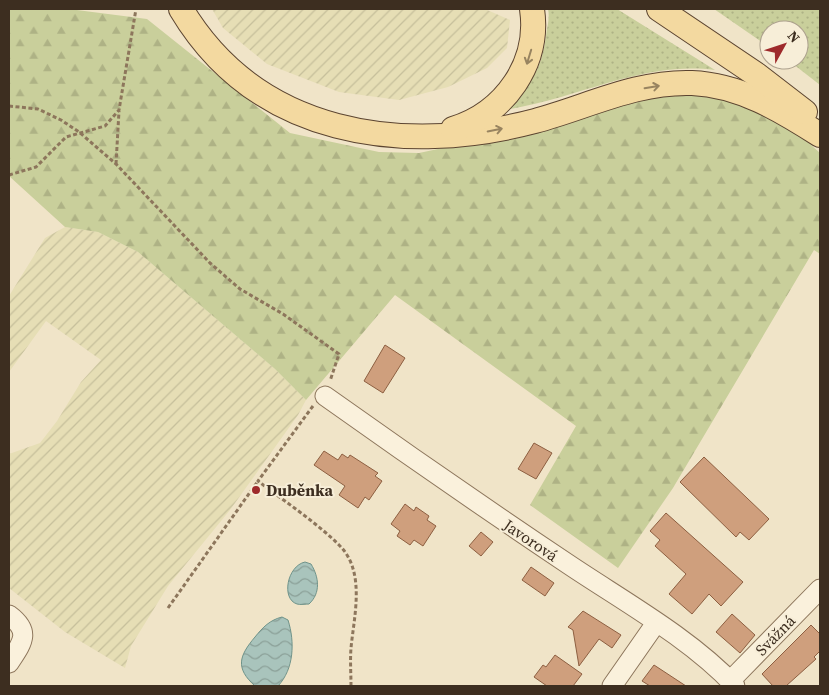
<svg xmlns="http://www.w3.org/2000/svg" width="829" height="695" viewBox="0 0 829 695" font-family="'Source Serif 4',serif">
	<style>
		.farmland { fill: url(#farmland-furrows) }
		.grass { fill: url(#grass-dots) }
		.forest { fill: url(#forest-firs) }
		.water { fill: url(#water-waves); stroke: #6f938a }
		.building { fill: #cf9f7d; stroke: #8d5f41 }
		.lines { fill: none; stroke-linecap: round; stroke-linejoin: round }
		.minor-casing { stroke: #8d765c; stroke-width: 21 }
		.major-casing { stroke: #5b4430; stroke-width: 26 }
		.path { stroke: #8d765c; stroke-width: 3; stroke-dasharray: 4 2.5; stroke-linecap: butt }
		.minor { stroke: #faf1dc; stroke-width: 19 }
		.major { stroke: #f3d9a0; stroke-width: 24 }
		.oneway { stroke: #988460 }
		.poi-dot { fill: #9e2a2b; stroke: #f7eed8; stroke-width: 2 }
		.labels { text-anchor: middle; stroke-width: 4; stroke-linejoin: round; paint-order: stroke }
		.poi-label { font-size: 16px; font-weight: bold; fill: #3d2e20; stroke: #f7eed8; text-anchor: start }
		.street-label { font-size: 16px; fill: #3d2e20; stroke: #f7eed8 }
	</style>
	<defs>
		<pattern id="farmland-furrows" width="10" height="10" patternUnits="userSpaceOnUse" patternTransform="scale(1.25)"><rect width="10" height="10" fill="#e6deb5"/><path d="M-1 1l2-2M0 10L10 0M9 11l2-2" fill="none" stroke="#c6bf9b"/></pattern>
		<pattern id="grass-dots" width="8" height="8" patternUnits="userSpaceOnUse" patternTransform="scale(1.25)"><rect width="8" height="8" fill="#c9cf9b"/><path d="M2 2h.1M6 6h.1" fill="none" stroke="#aeb285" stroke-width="1.8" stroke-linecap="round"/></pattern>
		<pattern id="forest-firs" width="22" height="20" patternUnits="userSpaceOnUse" patternTransform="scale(1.25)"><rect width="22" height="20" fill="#c9cf9b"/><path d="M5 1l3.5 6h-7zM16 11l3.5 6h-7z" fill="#aeb285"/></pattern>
		<pattern id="water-waves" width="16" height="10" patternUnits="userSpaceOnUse" patternTransform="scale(1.25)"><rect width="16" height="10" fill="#a9c4bc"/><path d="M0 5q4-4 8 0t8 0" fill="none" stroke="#8ba098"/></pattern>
	</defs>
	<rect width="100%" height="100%" fill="#f0e4c8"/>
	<g class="farmland">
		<polygon points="212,9 485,9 510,20 507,48 487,68 448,87 399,100 339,92 267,64 223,28"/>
		<polygon points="65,227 98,232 138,252 275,369 306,400 298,415 230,510 168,586 131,646 125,668 65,632 9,588 9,454 40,443 57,421 81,382 101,360 46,321 9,372 9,296 45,238"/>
	</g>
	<g class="grass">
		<path d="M548,9h69l98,61c-54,-7 -102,12 -154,27 -20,6 -42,10 -64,15 31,-21 44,-39 49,-76 1,-9 4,-18 2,-27z"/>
		<polygon points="714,9 820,9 820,85 788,60 799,60 799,30 769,30 769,47"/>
	</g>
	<polygon class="forest" points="9,9 69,9 147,19 290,133 379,152 419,153 547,126 662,93 692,92 737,101 799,134 820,153 820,254 814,250 673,488 618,568 530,505 576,426 395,295 306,400 275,369 138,252 98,232 65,227 9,176"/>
	<g class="water">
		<path d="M305,562l6,2c8,13 10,29 -2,40 -3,0 -9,1 -12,0 -16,-5 -10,-38 8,-42z"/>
		<path d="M282,617l6,3c7,22 6,49 -10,66h-23c-20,-18 -16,-30 0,-49 8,-10 15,-17 27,-20z"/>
	</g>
	<g class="building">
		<polygon points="385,345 405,358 383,393 364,381"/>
		<polygon points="534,443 552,453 536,479 518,469"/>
		<polygon points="324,451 338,460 342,454 348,458 350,455 378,473 375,476 382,481 369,500 365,497 358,508 339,495 345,486 314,465"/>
		<polygon points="704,457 769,519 749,540 740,532 736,537 680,482"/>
		<polygon points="405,504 414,511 416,507 429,516 427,520 436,526 423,546 414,540 410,545 397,536 400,531 391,524"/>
		<polygon points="666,513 743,582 721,606 709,594 692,614 669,594 686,574 655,546 660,540 650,531"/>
		<polygon points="481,532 493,542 481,556 469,546"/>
		<polygon points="531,567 554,583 545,596 522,580"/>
		<polygon points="583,611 621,635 612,648 599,639 579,666 573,630 568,627"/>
		<polygon points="732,614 755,635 740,653 716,632"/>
		<polygon points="811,625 820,634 820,651 814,657 816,659 786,686 773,686 762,674"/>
		<polygon points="555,655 582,674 573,686 547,686 534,677 543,665 546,667"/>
		<polygon points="654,665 686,686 650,686 642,681"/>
	</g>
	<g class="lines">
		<defs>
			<g id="minor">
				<path d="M325,396c80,57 161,113 243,168 55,37 122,74 167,122"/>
				<path d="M9,615c23,17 13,28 0,48"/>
				<polyline points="730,681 820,589"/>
				<polyline points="612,686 656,623"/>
			</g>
			<g id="major">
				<path d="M181,9c76,127 221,147 354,112 52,-14 102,-40 157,-38 48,2 89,27 128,52"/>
				<polyline points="659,9 757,75 805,112"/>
				<path d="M453,129c52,-16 87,-66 79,-120"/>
			</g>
		</defs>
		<use href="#minor" class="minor-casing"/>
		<use href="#major" class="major-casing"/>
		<g class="path">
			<polyline points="9,106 38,109 61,120 79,132 116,164 210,263 240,289 283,314 339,354 330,381"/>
			<polyline points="116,164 119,111"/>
			<polyline points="9,175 36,167 66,137 105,126 119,110 136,9"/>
			<path d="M313,406l-55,75c26,20 58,41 81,64 27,26 15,71 12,103 -1,13 0,26 0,38"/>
			<polyline points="168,608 258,481"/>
		</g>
		<use href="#minor" class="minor"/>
		<use href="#major" class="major"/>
	</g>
	<defs><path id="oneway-shaft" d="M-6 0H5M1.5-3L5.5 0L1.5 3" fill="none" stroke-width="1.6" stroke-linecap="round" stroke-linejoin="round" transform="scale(1.25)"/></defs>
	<g class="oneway">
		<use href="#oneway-shaft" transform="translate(529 57) rotate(107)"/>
		<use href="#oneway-shaft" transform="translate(652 87) rotate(-9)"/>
		<use href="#oneway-shaft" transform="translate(495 130) rotate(-11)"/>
	</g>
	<circle class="poi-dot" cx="256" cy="490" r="5"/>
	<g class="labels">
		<g class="poi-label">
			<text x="266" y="496">Duběnka</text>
		</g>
		<g class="street-label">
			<text transform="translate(531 540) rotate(34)" y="6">Javorová</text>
			<text transform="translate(775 635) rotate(-46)" y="6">Svážná</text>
		</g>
	</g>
	<rect width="829" height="695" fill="none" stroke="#3d2e20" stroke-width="20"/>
	<g transform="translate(784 45) rotate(50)"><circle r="24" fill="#f7eed8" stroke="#ada18e"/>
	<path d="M0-4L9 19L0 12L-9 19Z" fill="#9e2a2b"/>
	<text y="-8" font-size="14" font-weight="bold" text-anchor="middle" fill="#3d2e20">N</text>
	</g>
</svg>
